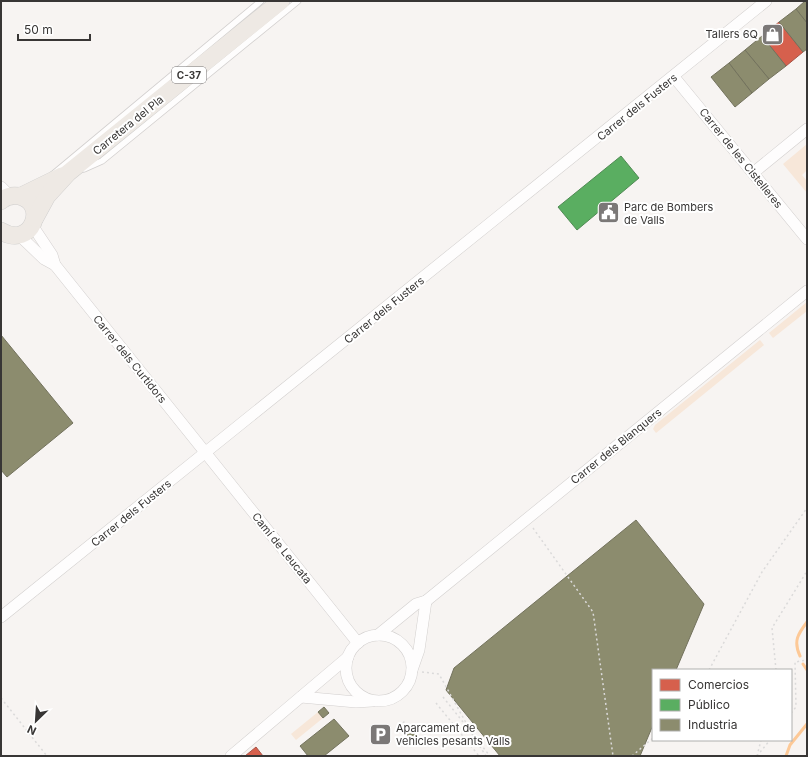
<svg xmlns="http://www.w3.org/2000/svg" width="808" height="757" viewBox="0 0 808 757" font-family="Inter,sans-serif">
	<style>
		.green { fill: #f7e7d9 }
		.shops { fill: #d6604d; stroke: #a75346 }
		.public { fill: #5aae61; stroke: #508a54 }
		.industry { fill: #8c8c6e; stroke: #73725d }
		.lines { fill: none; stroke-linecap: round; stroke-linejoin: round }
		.stream { stroke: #fdc997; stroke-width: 3 }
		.service-casing { stroke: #d2cfce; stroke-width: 7 }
		.minor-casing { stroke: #d2cfce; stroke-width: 12 }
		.primary-casing { stroke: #d0cfce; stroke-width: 18 }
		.path { stroke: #dbdada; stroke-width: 1.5; stroke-dasharray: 2 3; stroke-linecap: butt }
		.service { stroke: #fefdfd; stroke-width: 5.5 }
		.minor { stroke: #fefdfd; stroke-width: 11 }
		.primary { stroke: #eee9e4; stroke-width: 17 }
		.labels { text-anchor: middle; stroke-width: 4; stroke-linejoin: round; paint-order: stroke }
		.shield { fill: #fff; stroke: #747272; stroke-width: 1 }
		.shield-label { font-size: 10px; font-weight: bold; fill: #383635 }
		.poi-label { font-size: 11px; fill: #383635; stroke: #fff; text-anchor: start }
		.street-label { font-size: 11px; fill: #383635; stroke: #fff }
	</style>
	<rect width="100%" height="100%" fill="#f7f4f2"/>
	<g class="green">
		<polygon points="807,144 807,170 802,175 807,181 807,193 783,164"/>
		<polygon points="807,302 807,311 773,338 769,333"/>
		<polygon points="760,340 764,345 656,433 653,429 655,425"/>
		<polygon points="318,712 323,718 296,740 291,734"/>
	</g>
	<g class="shops">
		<polygon points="779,22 803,52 786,66 762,36"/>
		<polygon points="256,747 263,756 245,756"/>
	</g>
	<polygon class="public" points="621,156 639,178 577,230 558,207"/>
	<g class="industry">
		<polygon points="805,1 807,1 807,23 796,9"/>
		<polygon points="796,9 807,23 807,49 803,52 779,22"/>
		<polygon points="762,36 786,66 769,79 745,50"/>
		<polygon points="745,50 769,79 752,93 729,63"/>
		<polygon points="729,63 752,93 735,107 711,77"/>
		<polygon points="1,335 73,423 7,477 1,470"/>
		<polygon points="636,520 704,604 676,670 653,670 653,725 640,756 500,756 446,690 454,668"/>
		<polygon points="324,707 329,713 323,718 318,712"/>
		<polygon points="334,719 349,736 324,756 308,756 300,746"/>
		<polygon points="413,730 418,738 413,742 406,733 408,731 409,733"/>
	</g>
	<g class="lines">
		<g class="stream">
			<path d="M800,656c-7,-15 -2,-22 7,-34"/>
			<polyline points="803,664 807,670"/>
			<polyline points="786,756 790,745 807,724"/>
		</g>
		<defs>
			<g id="service">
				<polyline points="84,169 102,161 298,1"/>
				<polyline points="52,175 261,1"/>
			</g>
			<g id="minor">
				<polyline points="674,77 807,239"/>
				<polyline points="753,173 807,129"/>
				<polyline points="1,187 10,196"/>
				<polyline points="32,225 52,255 55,265 358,643"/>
				<polyline points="19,235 44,259 55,265"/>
				<polyline points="1,617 766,1"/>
				<polyline points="378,635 416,604 426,601 807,291"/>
				<circle cx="379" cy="668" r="33"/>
				<polyline points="412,670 419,650 426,601"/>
				<polyline points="301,697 356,702 372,701"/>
				<polyline points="231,756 348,657"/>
			</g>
			<g id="primary">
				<polyline points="21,196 62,176"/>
				<path d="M1,201c5,-5 11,-6 18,-5 30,7 13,54 -18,35"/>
				<polyline points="35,218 47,196 68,173 281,1"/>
			</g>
		</defs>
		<use href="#service" class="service-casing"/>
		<use href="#minor" class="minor-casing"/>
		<use href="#primary" class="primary-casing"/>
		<g class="path">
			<polyline points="533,528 593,612 613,756"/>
			<polyline points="709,670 762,572 807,508"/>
			<polyline points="776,670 772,628 807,571"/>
			<polyline points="422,672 439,674 475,739 486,756"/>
			<polyline points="443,697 467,727"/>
			<polyline points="1,698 47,756"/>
			<polyline points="436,703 479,756"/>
			<polyline points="791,713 796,707 795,662 807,660"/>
			<polyline points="403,723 405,721"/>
			<polyline points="474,736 490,756"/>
			<polyline points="632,756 653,738"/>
			<polyline points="757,756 770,740"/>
			<polyline points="757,756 761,740"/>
		</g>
		<use href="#service" class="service"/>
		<use href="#minor" class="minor"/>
		<use href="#primary" class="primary"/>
	</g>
	<defs>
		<symbol id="shop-square" viewBox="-11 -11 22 22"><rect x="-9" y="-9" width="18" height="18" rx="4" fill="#7b7877" stroke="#fff"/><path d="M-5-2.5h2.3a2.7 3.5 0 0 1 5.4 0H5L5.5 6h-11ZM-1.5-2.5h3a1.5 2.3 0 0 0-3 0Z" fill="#fff"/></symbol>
		<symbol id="civic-square" viewBox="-11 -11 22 22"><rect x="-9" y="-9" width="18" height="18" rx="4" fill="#7b7877" stroke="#fff"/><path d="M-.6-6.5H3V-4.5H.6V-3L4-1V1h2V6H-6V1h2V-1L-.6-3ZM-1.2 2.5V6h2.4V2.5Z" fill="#fff"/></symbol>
		<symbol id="parking-square" viewBox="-11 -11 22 22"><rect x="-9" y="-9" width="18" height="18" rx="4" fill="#7b7877" stroke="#fff"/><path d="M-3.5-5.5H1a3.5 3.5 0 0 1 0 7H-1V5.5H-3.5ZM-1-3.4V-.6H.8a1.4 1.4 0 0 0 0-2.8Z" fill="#fff"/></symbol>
	</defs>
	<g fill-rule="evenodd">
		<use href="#shop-square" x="760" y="22" width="25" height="25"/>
		<use href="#civic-square" x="596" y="200" width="25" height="25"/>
		<use href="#parking-square" x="368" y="722" width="25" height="25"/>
	</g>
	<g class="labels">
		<rect class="shield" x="172" y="67" width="34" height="16" rx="3"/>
		<g class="shield-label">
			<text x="189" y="79">C-37</text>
		</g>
		<g class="poi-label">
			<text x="758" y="38" text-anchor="end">Tallers 6Q</text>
			<text x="624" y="211">Parc de Bombers<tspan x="624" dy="13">de Valls</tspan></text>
			<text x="396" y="732">Aparcament de<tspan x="396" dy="13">vehicles pesants Valls</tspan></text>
		</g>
		<g class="street-label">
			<text transform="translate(637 107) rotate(-39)" y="4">Carrer dels Fusters</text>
			<text transform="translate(128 125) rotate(-39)" y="4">Carretera del Pla</text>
			<text transform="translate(741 158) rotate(51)" y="4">Carrer de les Cistelleres</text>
			<text transform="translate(384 310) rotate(-39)" y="4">Carrer dels Fusters</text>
			<text transform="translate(130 359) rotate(51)" y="4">Carrer dels Curtidors</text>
			<text transform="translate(616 446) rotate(-39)" y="4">Carrer dels Blanquers</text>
			<text transform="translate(131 513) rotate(-39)" y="4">Carrer dels Fusters</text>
			<text transform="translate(282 548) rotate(51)" y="4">Camí de Leucata</text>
		</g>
	</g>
	<rect width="808" height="757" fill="none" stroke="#383635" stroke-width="4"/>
	<rect x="652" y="669" width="140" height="72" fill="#ffffff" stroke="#afafae"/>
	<rect x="660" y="679" width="20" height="12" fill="#d6604d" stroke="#afafae"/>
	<text x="688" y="689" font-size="12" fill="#383635">Comercios</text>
	<rect x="660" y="699" width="20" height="12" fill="#5aae61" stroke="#afafae"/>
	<text x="688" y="709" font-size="12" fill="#383635">Público</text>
	<rect x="660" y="719" width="20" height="12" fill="#8c8c6e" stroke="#afafae"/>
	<text x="688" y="729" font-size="12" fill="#383635">Industria</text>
	<g transform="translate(36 721) rotate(205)" stroke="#ffffff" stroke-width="3" paint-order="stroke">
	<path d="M0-3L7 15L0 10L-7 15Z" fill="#383635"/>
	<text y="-6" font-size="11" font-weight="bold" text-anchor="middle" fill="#383635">N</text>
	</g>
	<path d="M18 34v6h72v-6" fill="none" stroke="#383635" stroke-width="2"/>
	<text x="24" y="34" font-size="12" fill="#383635" stroke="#ffffff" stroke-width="3" paint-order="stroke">50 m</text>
</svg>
